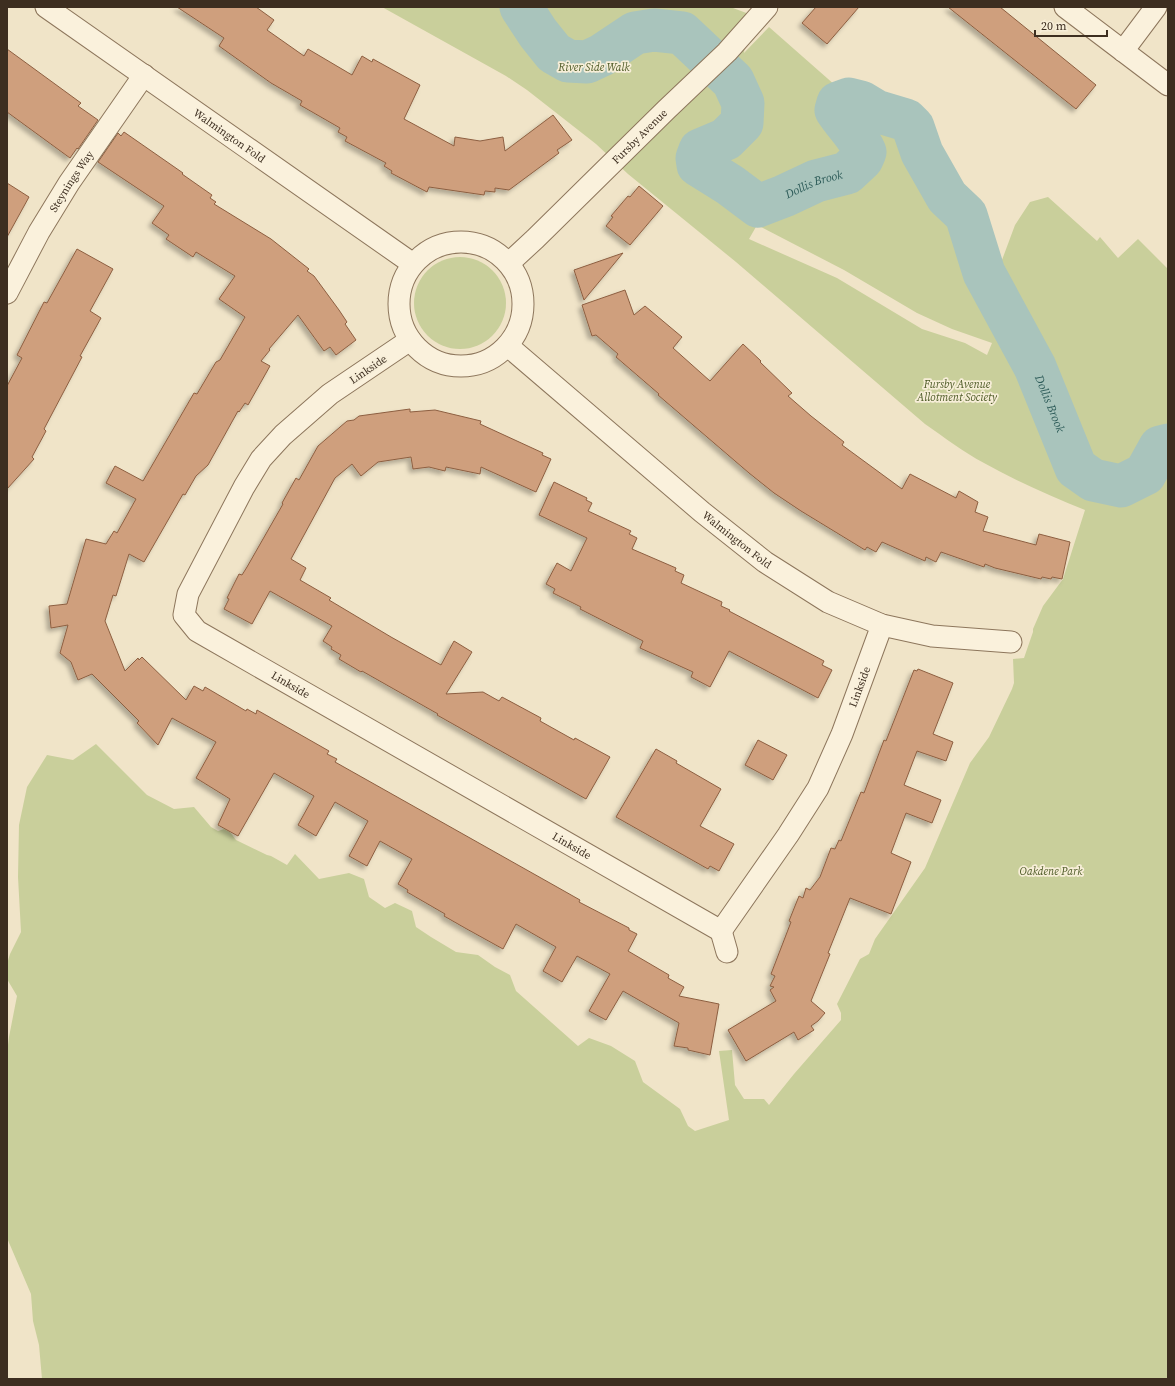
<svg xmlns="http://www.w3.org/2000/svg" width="1175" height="1386" viewBox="0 0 1175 1386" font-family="'Source Serif 4',serif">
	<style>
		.green { fill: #c9cf9b; fill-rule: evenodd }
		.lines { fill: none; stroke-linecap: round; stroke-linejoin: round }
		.river { stroke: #a9c4bc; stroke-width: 43 }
		.building { fill: #cf9f7d; stroke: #8d5f41; filter: url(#shadow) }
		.street-casing { stroke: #8d765c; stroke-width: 23 }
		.street { stroke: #faf1dc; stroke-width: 21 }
		.labels { text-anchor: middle; stroke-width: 3.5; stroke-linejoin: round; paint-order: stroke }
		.park-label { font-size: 11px; font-style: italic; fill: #4d5a26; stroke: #f7eed8 }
		.street-label { font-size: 11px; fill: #3d2e20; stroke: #f7eed8 }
		.water-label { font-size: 12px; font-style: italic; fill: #2f5d5a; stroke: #f7eed8 }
	</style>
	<defs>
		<filter id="shadow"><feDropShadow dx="-3.5" dy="3.5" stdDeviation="2" flood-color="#0004"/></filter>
	</defs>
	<rect width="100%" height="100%" fill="#f0e4c8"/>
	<g class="green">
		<path d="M382,7h351v1l16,6 -5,39 25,-26 75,66 16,-2 18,13c7,-2 12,1 19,2 33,9 17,20 28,43 6,11 20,27 28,38l-4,5 22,18 7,30 8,19 7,5 9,-4 13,-35 15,-23 18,-5 49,44 3,-4 18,21 20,-19 30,30v1110h-1126l-3,-34 -6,-24 -2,-27 -24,-56v-185l2,-16 8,-41 -10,-17v-15l3,-10 11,-22 -3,-55 1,-52 8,-38 20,-32 26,5 23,-16 51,51 27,14 20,-2 17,20 7,4 9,-3 9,12 31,15 4,1 16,9 8,-11 24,25 30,-6 15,6 5,18 16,11 10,-5 17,8 4,16 15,10 25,15 22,3 17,12 15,8 6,16 62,55 11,-8 22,8 24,15 8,21 37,27 8,17 7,5 34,-11 -10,-69 13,-1 3,35 9,14h20l5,6 25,-31 47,-54v-7l-4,-9 23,-45 9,-5 6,-15 50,-71 45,-105 19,-26 23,-48 2,-6 -1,-24 11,-1 9,-26v-3l10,-23 20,-27 22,-69c-34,-14 -69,-29 -101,-47 -21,-11 -40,-26 -59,-39l-189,-162 -108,-88 -32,-30 -69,-54 -21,-14zM757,225l87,45 73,43 35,16 40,14 -5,12 -22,-12 -43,-14 -85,-51 -88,-39z"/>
		<circle cx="460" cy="303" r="46"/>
	</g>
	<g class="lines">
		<path class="river" id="s1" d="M521,7l17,26 16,20 14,8 19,1 15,-7 33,-22 19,-3 28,3 51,48 10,22 -1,20 -16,16 -26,11 -3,8 1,7 32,20 28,21 26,-10 32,-15 31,-8 15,-14 3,-7c-6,-15 -20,-28 -29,-42l2,-7 11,-4 12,3 15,9 30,9 7,7 9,26 25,44 19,18 18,58 51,94 41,101 17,12 28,6 24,-12 15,-27 8,-2"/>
	</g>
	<g class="building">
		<polygon points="177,7 256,7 274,20 267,30 304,56 308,49 352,75 362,56 372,62 373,59 420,85 404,119 454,146 455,137 480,141 503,137 505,151 553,115 572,140 557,150 559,153 509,190 495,188 495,192 485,191 484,195 429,187 427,192 391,173 392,171 384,166 386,163 345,141 347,137 338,132 340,128 300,105 302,101 271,83 219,46 224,38"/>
		<polygon points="816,7 859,7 827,44 802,23"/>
		<polygon points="948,7 1000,7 1096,85 1076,109"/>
		<polygon points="7,49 81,103 78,106 98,120 78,149 77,148 70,158 7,112"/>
		<polygon points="124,132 183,173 182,174 212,195 210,198 216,202 214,204 271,239 309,269 307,271 314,276 339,310 347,322 345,324 356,340 336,355 330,347 324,351 298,315 269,349 270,350 261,361 270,366 248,405 245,403 239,412 238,411 208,465 196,476 185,495 183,494 144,562 129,554 116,596 113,595 105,621 125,671 138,658 139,660 142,657 186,700 194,686 203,691 205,687 246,711 247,709 256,714 257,710 329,751 327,754 337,759 335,762 557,887 580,900 579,902 629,928 629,930 637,934 628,951 669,975 668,978 684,987 679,996 719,1004 710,1055 688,1050 688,1048 674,1046 679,1023 623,991 606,1020 589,1011 610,974 577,956 562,982 543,971 556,947 516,924 503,949 465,928 444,916 445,914 407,892 408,890 398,884 412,859 380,841 367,866 349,856 368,821 335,802 316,836 298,825 314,796 274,773 238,836 218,825 230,799 196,778 216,742 172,718 158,745 137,723 139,721 92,674 78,680 71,662 60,653 68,625 51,628 49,606 67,604 86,539 106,544 114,531 117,533 136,499 106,483 115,466 143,481 194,393 197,394 216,362 220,360 245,317 219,299 235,276 196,252 193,257 166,239 169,235 152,223 164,206 98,162 118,133 121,136"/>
		<polygon points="7,183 29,197 7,237"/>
		<polygon points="639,186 663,206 630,245 606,226 613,217 611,216 628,196 630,197"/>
		<polygon points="77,249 113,269 90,311 101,318 80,356 82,357 44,429 46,431 32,457 34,459 7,489 7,386 22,358 17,355 44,302 47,303"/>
		<polygon points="623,253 584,300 574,270"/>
		<polygon points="625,290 634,315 645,306 682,337 673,348 710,381 743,344 761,361 760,362 792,393 788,396 811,416 844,442 842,445 902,489 910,474 956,498 959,491 978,502 975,512 988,517 983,531 1036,545 1039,534 1070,542 1062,579 1052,577 1051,579 1042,577 1041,579 995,568 985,564 984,567 941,552 936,562 926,557 925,561 882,542 876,552 867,547 865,550 801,511 774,493 749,473 658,395 659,394 616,357 618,354 596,335 592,336 582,305"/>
		<polygon points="410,409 410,412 435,410 481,421 480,424 543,453 542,455 551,459 536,492 481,467 480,474 446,467 445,471 429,467 413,469 411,457 378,462 361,476 352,464 335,478 291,559 306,568 300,580 331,598 329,600 391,637 441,665 454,641 472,652 446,694 483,692 499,701 502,697 541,718 540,721 574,740 575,738 610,757 586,799 437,715 438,714 362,671 361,672 339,659 341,655 331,649 332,647 323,641 332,626 270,591 252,624 224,609 229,599 227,598 239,574 242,575 247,567 283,504 282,503 296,478 299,480 318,446 347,421 354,420 359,416"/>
		<polygon points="554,482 587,498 586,500 592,503 588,511 631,531 629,534 637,538 632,549 676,568 675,571 684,575 681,583 722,602 721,606 730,610 729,611 824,661 822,665 832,670 818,698 729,651 710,687 691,677 693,672 640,648 643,641 580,609 581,607 553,593 555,589 546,584 557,563 571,571 587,538 539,515"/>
		<polygon points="918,669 953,683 933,734 953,742 946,761 917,751 904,785 941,800 932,823 906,813 891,853 911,862 891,914 850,898 828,953 830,954 811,1001 825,1013 818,1021 811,1026 814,1030 798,1040 794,1032 746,1061 728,1030 776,1001 770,990 774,987 770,986 775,976 771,974 791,922 789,921 799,896 803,898 806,888 810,890 820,877 831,848 835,849 839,840 841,841 861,792 864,793 884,740 886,741 914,670 917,671"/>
		<polygon points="758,740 787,755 773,780 745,765"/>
		<polygon points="656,749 677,761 676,763 721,789 700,826 734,844 719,871 710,866 708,869 616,817"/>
	</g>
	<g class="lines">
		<defs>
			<g id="street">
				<path id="s2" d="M46,7l367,257"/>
				<polyline points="1065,7 1168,85"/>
				<polyline points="1123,51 1156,7"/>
				<circle cx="461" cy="304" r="62"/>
				<path id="s3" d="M509,263l26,-24 131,-129 61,-58 40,-45"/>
				<path id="s4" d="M7,293l32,-61 30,-49 75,-108"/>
				<path id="s5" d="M410,340l-80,54 -47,41 -22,24 -17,28 -56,107 -4,21 13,16 524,300 67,-96 30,-47 24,-54 40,-109"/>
				<path id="s6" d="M508,346l194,166 63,50 63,40 54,23 50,11 79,6"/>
				<polyline points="721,931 727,952"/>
			</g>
		</defs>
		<use href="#street" class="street-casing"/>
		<use href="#street" class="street"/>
	</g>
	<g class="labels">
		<g class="park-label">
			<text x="594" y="71">River Side Walk</text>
			<text x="957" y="388">Fursby Avenue<tspan x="957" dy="13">Allotment Society</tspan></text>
			<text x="1051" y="875">Oakdene Park</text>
		</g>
		<g class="street-label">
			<text dy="4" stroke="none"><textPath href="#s2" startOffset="224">Walmington Fold</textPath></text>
			<text dy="4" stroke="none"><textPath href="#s3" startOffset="182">Fursby Avenue</textPath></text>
			<text dy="4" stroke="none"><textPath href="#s4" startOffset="129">Steynings Way</textPath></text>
			<text transform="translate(368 369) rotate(-34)" y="4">Linkside</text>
			<text dy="4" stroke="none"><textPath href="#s6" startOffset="300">Walmington Fold</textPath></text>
			<text dy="4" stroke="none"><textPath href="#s5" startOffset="495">Linkside</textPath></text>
			<text dy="4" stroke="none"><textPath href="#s5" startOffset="1273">Linkside</textPath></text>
			<text dy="4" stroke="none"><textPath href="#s5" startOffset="819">Linkside</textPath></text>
		</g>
		<g class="water-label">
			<text dy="4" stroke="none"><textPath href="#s1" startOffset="509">Dollis Brook</textPath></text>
			<text dy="4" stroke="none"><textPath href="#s1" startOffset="1025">Dollis Brook</textPath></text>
		</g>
	</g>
	<rect width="1175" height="1386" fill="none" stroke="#3d2e20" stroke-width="16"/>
	<path d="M1035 30v6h72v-6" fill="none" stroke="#3d2e20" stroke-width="2"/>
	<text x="1041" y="30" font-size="12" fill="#3d2e20" stroke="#f7eed8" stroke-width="3" paint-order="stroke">20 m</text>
</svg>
